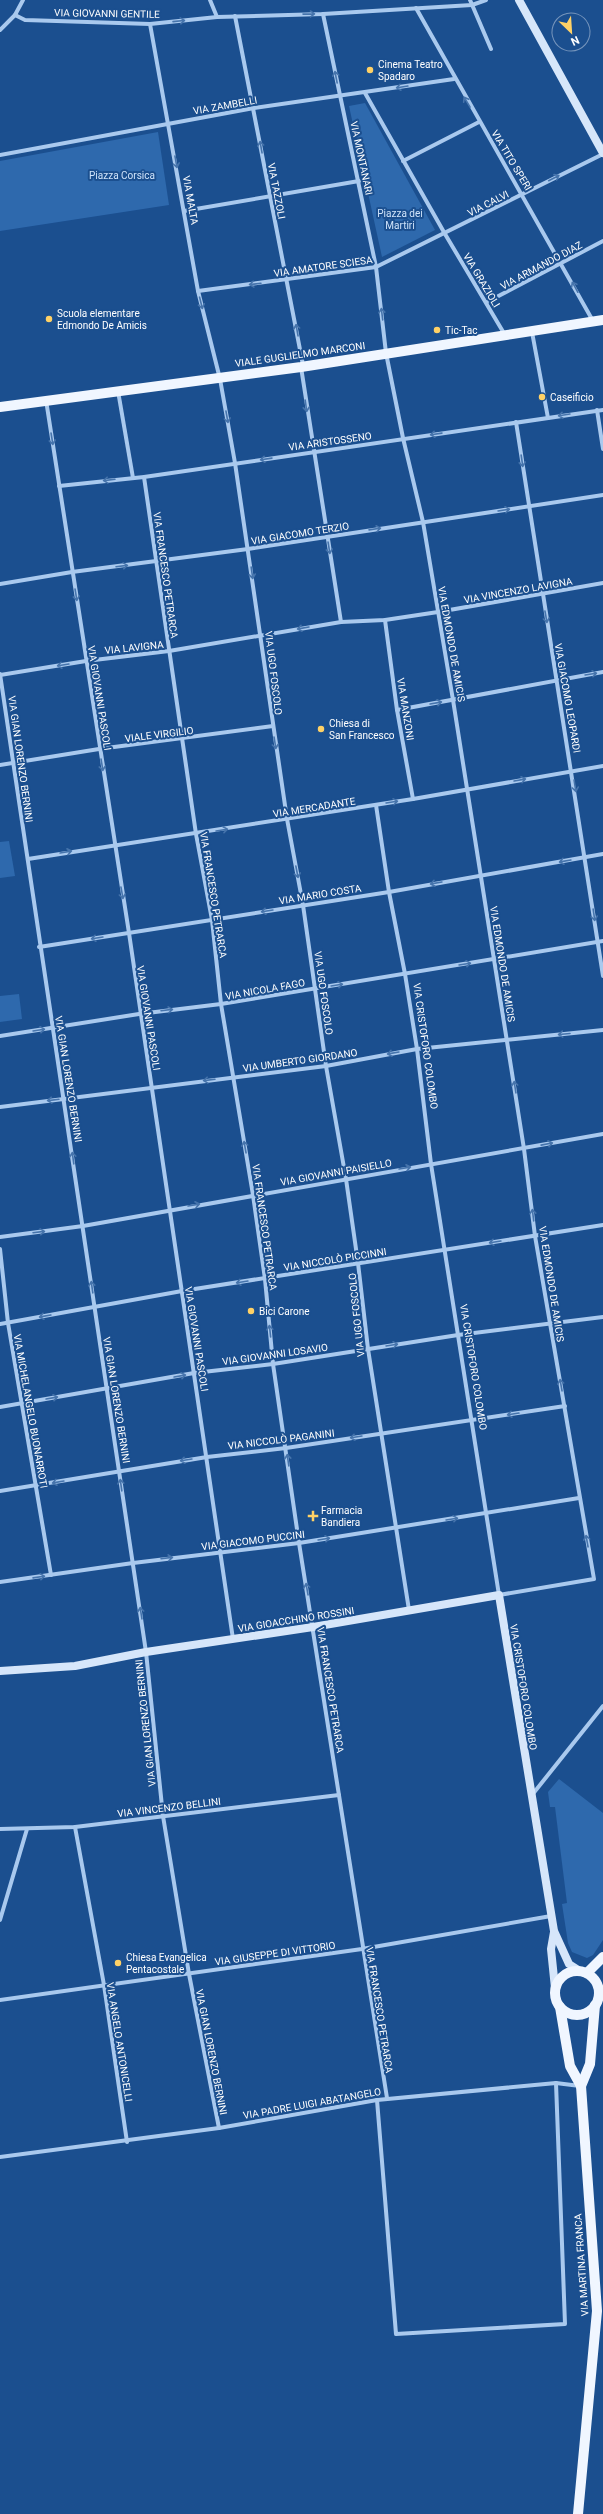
<svg xmlns="http://www.w3.org/2000/svg" width="603" height="2514" viewBox="0 0 603 2514" font-family="Roboto,sans-serif">
	<style>
		.green { fill: #2e69ad }
		.lines { fill: none; stroke-linecap: round; stroke-linejoin: round }
		.street { stroke: #a9c9ee; stroke-width: 4 }
		.secondary { stroke: #d6e6fa; stroke-width: 8 }
		.primary { stroke: #f0f6ff; stroke-width: 10 }
		.oneway { stroke: #4674ac }
		.poi-dot { fill: #ffd166; stroke: #1b4f8f; stroke-width: 1.5 }
		.labels { text-anchor: middle; stroke-width: 4; stroke-linejoin: round; paint-order: stroke }
		.street-label { font-size: 10px; fill: #fff; stroke: #1b4f8f }
		.poi-label { font-size: 10px; fill: #fff; stroke: #1b4f8f; text-anchor: start }
		.park-label { font-size: 10px; fill: #cfe3fa; stroke: #1b4f8f }
	</style>
	<rect width="100%" height="100%" fill="#1b4f8f"/>
	<g class="green">
		<polygon points="365,103 435,230 382,257 349,106"/>
		<polygon points="158,132 169,205 0,231 0,161"/>
		<polygon points="9,841 15,876 0,878 0,842"/>
		<polygon points="19,994 22,1019 0,1022 0,996"/>
		<polygon points="559,1779 603,1813 603,1940 593,1955 587,1958 572,1952 568,1943 562,1904 567,1903 555,1807 550,1807 548,1792"/>
	</g>
	<g class="lines">
		<g class="street">
			<polyline points="210,0 217,17"/>
			<polyline points="470,0 491,49"/>
			<polyline points="416,8 593,321"/>
			<polyline points="323,14 376,267 386,353 403,438 423,522 453,700 524,1149 535,1236 594,1579 499,1595 431,1164 417,1049 405,974 389,892 376,805"/>
			<polyline points="15,15 25,20 150,24 217,17 323,14 472,5 486,0"/>
			<polyline points="235,16 303,365 301,367 341,622"/>
			<polyline points="150,24 198,291 220,379 235,463 287,819 303,905 326,1066 346,1179 358,1263 368,1349 409,1610"/>
			<polyline points="0,30 15,15 23,0"/>
			<polyline points="365,93 445,234 505,335"/>
			<polyline points="0,155 254,108 454,79"/>
			<polyline points="403,161 479,122"/>
			<polyline points="184,211 359,181"/>
			<polyline points="198,291 376,267 603,154"/>
			<polyline points="487,302 603,241"/>
			<polyline points="532,332 548,418"/>
			<polyline points="118,391 133,478"/>
			<polyline points="46,400 129,933 233,1639"/>
			<polyline points="597,410 603,449"/>
			<polyline points="516,422 603,976"/>
			<polyline points="144,477 196,834 212,920 221,1004 253,1195 265,1279 273,1364 299,1543 387,2098"/>
			<polyline points="59,486 144,477 603,410"/>
			<polyline points="0,584 72,572 248,549 603,495"/>
			<polyline points="385,620 397,710 413,799"/>
			<polyline points="0,674 146,1652 163,1816 189,1974 219,2128"/>
			<polyline points="0,675 86,661 169,651 341,622 385,620 438,612 603,583"/>
			<polyline points="397,710 603,672"/>
			<polyline points="0,765 99,749 273,726"/>
			<polyline points="28,859 413,799 603,766"/>
			<polyline points="39,947 389,892 603,854"/>
			<polyline points="0,1036 139,1014 221,1004 603,941"/>
			<polyline points="0,1107 326,1066 417,1049 603,1030"/>
			<polyline points="0,1237 83,1226 603,1134"/>
			<polyline points="0,1249 8,1323 51,1575"/>
			<polyline points="0,1324 182,1291 603,1225"/>
			<polyline points="0,1407 194,1373 273,1364 458,1335 603,1317"/>
			<polyline points="0,1491 207,1457 286,1448 565,1406"/>
			<polyline points="0,1582 133,1563 299,1543 579,1498"/>
			<polyline points="532,1795 603,1706"/>
			<polyline points="75,1827 104,1985 127,2142"/>
			<polyline points="0,1829 75,1827 339,1795"/>
			<polyline points="0,1920 27,1829"/>
			<polyline points="0,2000 362,1949 551,1916"/>
			<polyline points="377,2100 396,2334 565,2324 556,2083"/>
			<polyline points="0,2157 219,2128 377,2100 556,2083 580,2086"/>
		</g>
		<g class="secondary">
			<polyline points="519,0 603,153"/>
			<polyline points="0,1671 75,1666 146,1652 313,1627 499,1595 554,1931 569,1964 580,1971"/>
			<polyline points="554,1932 551,1949 555,1988"/>
		</g>
		<g class="primary">
			<polyline points="0,407 301,367 603,320"/>
			<circle cx="577" cy="1993" r="22"/>
			<polyline points="587,1973 603,1957"/>
			<polyline points="560,2007 570,2066 581,2086"/>
			<polyline points="578,2514 597,2311 581,2086 590,2064 595,2005"/>
		</g>
	</g>
	<defs><path id="oneway-shaft" d="M-6 0H5M1.5-3L5.5 0L1.5 3" fill="none" stroke-width="1.6" stroke-linecap="round" stroke-linejoin="round"/></defs>
	<g class="oneway">
		<use href="#oneway-shaft" transform="translate(309 14) rotate(-1)"/>
		<use href="#oneway-shaft" transform="translate(179 21) rotate(-6)"/>
		<use href="#oneway-shaft" transform="translate(336 77) rotate(-101)"/>
		<use href="#oneway-shaft" transform="translate(402 87) rotate(171)"/>
		<use href="#oneway-shaft" transform="translate(467 102) rotate(-121)"/>
		<use href="#oneway-shaft" transform="translate(261 147) rotate(-100)"/>
		<use href="#oneway-shaft" transform="translate(176 162) rotate(80)"/>
		<use href="#oneway-shaft" transform="translate(554 178) rotate(-27)"/>
		<use href="#oneway-shaft" transform="translate(255 284) rotate(173)"/>
		<use href="#oneway-shaft" transform="translate(575 287) rotate(-119)"/>
		<use href="#oneway-shaft" transform="translate(201 303) rotate(76)"/>
		<use href="#oneway-shaft" transform="translate(382 314) rotate(-97)"/>
		<use href="#oneway-shaft" transform="translate(297 330) rotate(-100)"/>
		<use href="#oneway-shaft" transform="translate(306 406) rotate(82)"/>
		<use href="#oneway-shaft" transform="translate(564 415) rotate(171)"/>
		<use href="#oneway-shaft" transform="translate(227 417) rotate(80)"/>
		<use href="#oneway-shaft" transform="translate(436 434) rotate(172)"/>
		<use href="#oneway-shaft" transform="translate(52 439) rotate(81)"/>
		<use href="#oneway-shaft" transform="translate(266 459) rotate(172)"/>
		<use href="#oneway-shaft" transform="translate(522 461) rotate(82)"/>
		<use href="#oneway-shaft" transform="translate(109 480) rotate(173)"/>
		<use href="#oneway-shaft" transform="translate(504 510) rotate(-9)"/>
		<use href="#oneway-shaft" transform="translate(375 529) rotate(-8)"/>
		<use href="#oneway-shaft" transform="translate(329 548) rotate(81)"/>
		<use href="#oneway-shaft" transform="translate(122 566) rotate(-7)"/>
		<use href="#oneway-shaft" transform="translate(252 573) rotate(82)"/>
		<use href="#oneway-shaft" transform="translate(76 595) rotate(81)"/>
		<use href="#oneway-shaft" transform="translate(546 617) rotate(80)"/>
		<use href="#oneway-shaft" transform="translate(303 628) rotate(170)"/>
		<use href="#oneway-shaft" transform="translate(63 665) rotate(171)"/>
		<use href="#oneway-shaft" transform="translate(591 674) rotate(-9)"/>
		<use href="#oneway-shaft" transform="translate(436 703) rotate(-10)"/>
		<use href="#oneway-shaft" transform="translate(275 743) rotate(81)"/>
		<use href="#oneway-shaft" transform="translate(102 765) rotate(81)"/>
		<use href="#oneway-shaft" transform="translate(520 780) rotate(-10)"/>
		<use href="#oneway-shaft" transform="translate(575 786) rotate(81)"/>
		<use href="#oneway-shaft" transform="translate(392 802) rotate(-9)"/>
		<use href="#oneway-shaft" transform="translate(222 830) rotate(-9)"/>
		<use href="#oneway-shaft" transform="translate(66 852) rotate(-10)"/>
		<use href="#oneway-shaft" transform="translate(565 861) rotate(170)"/>
		<use href="#oneway-shaft" transform="translate(297 872) rotate(79)"/>
		<use href="#oneway-shaft" transform="translate(436 883) rotate(170)"/>
		<use href="#oneway-shaft" transform="translate(122 893) rotate(80)"/>
		<use href="#oneway-shaft" transform="translate(267 911) rotate(171)"/>
		<use href="#oneway-shaft" transform="translate(594 915) rotate(82)"/>
		<use href="#oneway-shaft" transform="translate(97 938) rotate(171)"/>
		<use href="#oneway-shaft" transform="translate(465 964) rotate(-9)"/>
		<use href="#oneway-shaft" transform="translate(337 985) rotate(-9)"/>
		<use href="#oneway-shaft" transform="translate(167 1010) rotate(-7)"/>
		<use href="#oneway-shaft" transform="translate(39 1030) rotate(-9)"/>
		<use href="#oneway-shaft" transform="translate(564 1034) rotate(175)"/>
		<use href="#oneway-shaft" transform="translate(393 1053) rotate(170)"/>
		<use href="#oneway-shaft" transform="translate(209 1080) rotate(173)"/>
		<use href="#oneway-shaft" transform="translate(515 1087) rotate(-99)"/>
		<use href="#oneway-shaft" transform="translate(53 1100) rotate(173)"/>
		<use href="#oneway-shaft" transform="translate(547 1144) rotate(-11)"/>
		<use href="#oneway-shaft" transform="translate(245 1147) rotate(-100)"/>
		<use href="#oneway-shaft" transform="translate(73 1158) rotate(-98)"/>
		<use href="#oneway-shaft" transform="translate(405 1168) rotate(-10)"/>
		<use href="#oneway-shaft" transform="translate(194 1205) rotate(-10)"/>
		<use href="#oneway-shaft" transform="translate(533 1215) rotate(-97)"/>
		<use href="#oneway-shaft" transform="translate(39 1232) rotate(-7)"/>
		<use href="#oneway-shaft" transform="translate(495 1242) rotate(171)"/>
		<use href="#oneway-shaft" transform="translate(242 1282) rotate(171)"/>
		<use href="#oneway-shaft" transform="translate(92 1287) rotate(-98)"/>
		<use href="#oneway-shaft" transform="translate(45 1316) rotate(170)"/>
		<use href="#oneway-shaft" transform="translate(270 1331) rotate(-96)"/>
		<use href="#oneway-shaft" transform="translate(392 1345) rotate(-9)"/>
		<use href="#oneway-shaft" transform="translate(180 1376) rotate(-10)"/>
		<use href="#oneway-shaft" transform="translate(561 1385) rotate(-100)"/>
		<use href="#oneway-shaft" transform="translate(52 1398) rotate(-10)"/>
		<use href="#oneway-shaft" transform="translate(513 1414) rotate(171)"/>
		<use href="#oneway-shaft" transform="translate(356 1437) rotate(171)"/>
		<use href="#oneway-shaft" transform="translate(186 1460) rotate(171)"/>
		<use href="#oneway-shaft" transform="translate(288 1460) rotate(-98)"/>
		<use href="#oneway-shaft" transform="translate(58 1482) rotate(170)"/>
		<use href="#oneway-shaft" transform="translate(121 1485) rotate(-98)"/>
		<use href="#oneway-shaft" transform="translate(452 1519) rotate(-9)"/>
		<use href="#oneway-shaft" transform="translate(324 1539) rotate(-9)"/>
		<use href="#oneway-shaft" transform="translate(587 1541) rotate(-100)"/>
		<use href="#oneway-shaft" transform="translate(167 1558) rotate(-7)"/>
		<use href="#oneway-shaft" transform="translate(39 1577) rotate(-8)"/>
		<use href="#oneway-shaft" transform="translate(307 1589) rotate(-100)"/>
		<use href="#oneway-shaft" transform="translate(141 1613) rotate(-99)"/>
	</g>
	<g class="poi-dot">
		<circle cx="370" cy="70" r="4"/>
		<circle cx="49" cy="319" r="4"/>
		<circle cx="437" cy="330" r="4"/>
		<circle cx="542" cy="397" r="4"/>
		<circle cx="321" cy="729" r="4"/>
		<circle cx="251" cy="1311" r="4"/>
		<path d="M311 1510h4v4h4v4h-4v4h-4v-4h-4v-4h4z"/>
		<circle cx="118" cy="1963" r="4"/>
	</g>
	<g class="labels">
		<g class="street-label">
			<text transform="translate(107 13) rotate(1)" y="4">VIA GIOVANNI GENTILE</text>
			<text transform="translate(225 105) rotate(-10)" y="4">VIA ZAMBELLI</text>
			<text transform="translate(362 158) rotate(78)" y="4">VIA MONTANARI</text>
			<text transform="translate(512 160) rotate(59)" y="4">VIA TITO SPERI</text>
			<text transform="translate(277 191) rotate(79)" y="4">VIA TAZZOLI</text>
			<text transform="translate(191 200) rotate(80)" y="4">VIA MALTA</text>
			<text transform="translate(488 203) rotate(-27)" y="4">VIA CALVI</text>
			<text transform="translate(541 265) rotate(-28)" y="4">VIA ARMANDO DIAZ</text>
			<text transform="translate(323 266) rotate(-8)" y="4">VIA AMATORE SCIESA</text>
			<text transform="translate(482 280) rotate(59)" y="4">VIA GRAZIOLI</text>
			<text transform="translate(300 354) rotate(-8)" y="4">VIALE GUGLIELMO MARCONI</text>
			<text transform="translate(330 441) rotate(-8)" y="4">VIA ARISTOSSENO</text>
			<text transform="translate(300 533) rotate(-9)" y="4">VIA GIACOMO TERZIO</text>
			<text transform="translate(166 575) rotate(82)" y="4">VIA FRANCESCO PETRARCA</text>
			<text transform="translate(518 590) rotate(-10)" y="4">VIA VINCENZO LAVIGNA</text>
			<text transform="translate(452 644) rotate(80)" y="4">VIA EDMONDO DE AMICIS</text>
			<text transform="translate(134 647) rotate(-6)" y="4">VIA LAVIGNA</text>
			<text transform="translate(274 673) rotate(83)" y="4">VIA UGO FOSCOLO</text>
			<text transform="translate(100 698) rotate(81)" y="4">VIA GIOVANNI PASCOLI</text>
			<text transform="translate(568 698) rotate(80)" y="4">VIA GIACOMO LEOPARDI</text>
			<text transform="translate(406 709) rotate(81)" y="4">VIA MANZONI</text>
			<text transform="translate(159 734) rotate(-7)" y="4">VIALE VIRGILIO</text>
			<text transform="translate(21 759) rotate(82)" y="4">VIA GIAN LORENZO BERNINI</text>
			<text transform="translate(314 807) rotate(-9)" y="4">VIA MERCADANTE</text>
			<text transform="translate(320 894) rotate(-9)" y="4">VIA MARIO COSTA</text>
			<text transform="translate(214 895) rotate(81)" y="4">VIA FRANCESCO PETRARCA</text>
			<text transform="translate(503 964) rotate(81)" y="4">VIA EDMONDO DE AMICIS</text>
			<text transform="translate(265 989) rotate(-10)" y="4">VIA NICOLA FAGO</text>
			<text transform="translate(324 993) rotate(82)" y="4">VIA UGO FOSCOLO</text>
			<text transform="translate(149 1018) rotate(81)" y="4">VIA GIOVANNI PASCOLI</text>
			<text transform="translate(426 1046) rotate(82)" y="4">VIA CRISTOFORO COLOMBO</text>
			<text transform="translate(300 1060) rotate(-8)" y="4">VIA UMBERTO GIORDANO</text>
			<text transform="translate(69 1079) rotate(81)" y="4">VIA GIAN LORENZO BERNINI</text>
			<text transform="translate(336 1172) rotate(-10)" y="4">VIA GIOVANNI PAISIELLO</text>
			<text transform="translate(265 1227) rotate(82)" y="4">VIA FRANCESCO PETRARCA</text>
			<text transform="translate(335 1259) rotate(-9)" y="4">VIA NICCOLÒ PICCINNI</text>
			<text transform="translate(552 1284) rotate(81)" y="4">VIA EDMONDO DE AMICIS</text>
			<text transform="translate(356 1315) rotate(-96)" y="4">VIA UGO FOSCOLO</text>
			<text transform="translate(197 1339) rotate(81)" y="4">VIA GIOVANNI PASCOLI</text>
			<text transform="translate(275 1354) rotate(-8)" y="4">VIA GIOVANNI LOSAVIO</text>
			<text transform="translate(474 1367) rotate(81)" y="4">VIA CRISTOFORO COLOMBO</text>
			<text transform="translate(117 1400) rotate(81)" y="4">VIA GIAN LORENZO BERNINI</text>
			<text transform="translate(31 1411) rotate(80)" y="4">VIA MICHELANGELO BUONARROTI</text>
			<text transform="translate(281 1439) rotate(-7)" y="4">VIA NICCOLÒ PAGANINI</text>
			<text transform="translate(253 1540) rotate(-7)" y="4">VIA GIACOMO PUCCINI</text>
			<text transform="translate(296 1619) rotate(-9)" y="4">VIA GIOACCHINO ROSSINI</text>
			<text transform="translate(524 1687) rotate(81)" y="4">VIA CRISTOFORO COLOMBO</text>
			<text transform="translate(331 1690) rotate(81)" y="4">VIA FRANCESCO PETRARCA</text>
			<text transform="translate(145 1723) rotate(-96)" y="4">VIA GIAN LORENZO BERNINI</text>
			<text transform="translate(169 1807) rotate(-7)" y="4">VIA VINCENZO BELLINI</text>
			<text transform="translate(275 1953) rotate(-8)" y="4">VIA GIUSEPPE DI VITTORIO</text>
			<text transform="translate(380 2010) rotate(81)" y="4">VIA FRANCESCO PETRARCA</text>
			<text transform="translate(120 2042) rotate(81)" y="4">VIA ANGELO ANTONICELLI</text>
			<text transform="translate(212 2052) rotate(79)" y="4">VIA GIAN LORENZO BERNINI</text>
			<text transform="translate(312 2103) rotate(-10)" y="4">VIA PADRE LUIGI ABATANGELO</text>
			<text transform="translate(581 2265) rotate(-94)" y="4">VIA MARTINA FRANCA</text>
		</g>
		<g class="poi-label">
			<text x="378" y="68">Cinema Teatro<tspan x="378" dy="12">Spadaro</tspan></text>
			<text x="57" y="317">Scuola elementare<tspan x="57" dy="12">Edmondo De Amicis</tspan></text>
			<text x="445" y="334">Tic-Tac</text>
			<text x="550" y="401">Caseificio</text>
			<text x="329" y="727">Chiesa di<tspan x="329" dy="12">San Francesco</tspan></text>
			<text x="259" y="1315">Bici Carone</text>
			<text x="321" y="1514">Farmacia<tspan x="321" dy="12">Bandiera</tspan></text>
			<text x="126" y="1961">Chiesa Evangelica<tspan x="126" dy="12">Pentacostale</tspan></text>
		</g>
		<g class="park-label">
			<text x="122" y="179">Piazza Corsica</text>
			<text x="400" y="217">Piazza dei<tspan x="400" dy="12">Martiri</tspan></text>
		</g>
	</g>
	<g transform="translate(571 32) rotate(155)"><circle r="19" fill="#1b4f8f" stroke="#7695bc"/>
	<path d="M0-3L7 15L0 10L-7 15Z" fill="#ffd166"/>
	<text y="-6" font-size="11" font-weight="bold" text-anchor="middle" fill="#ffffff">N</text>
	</g>
</svg>
